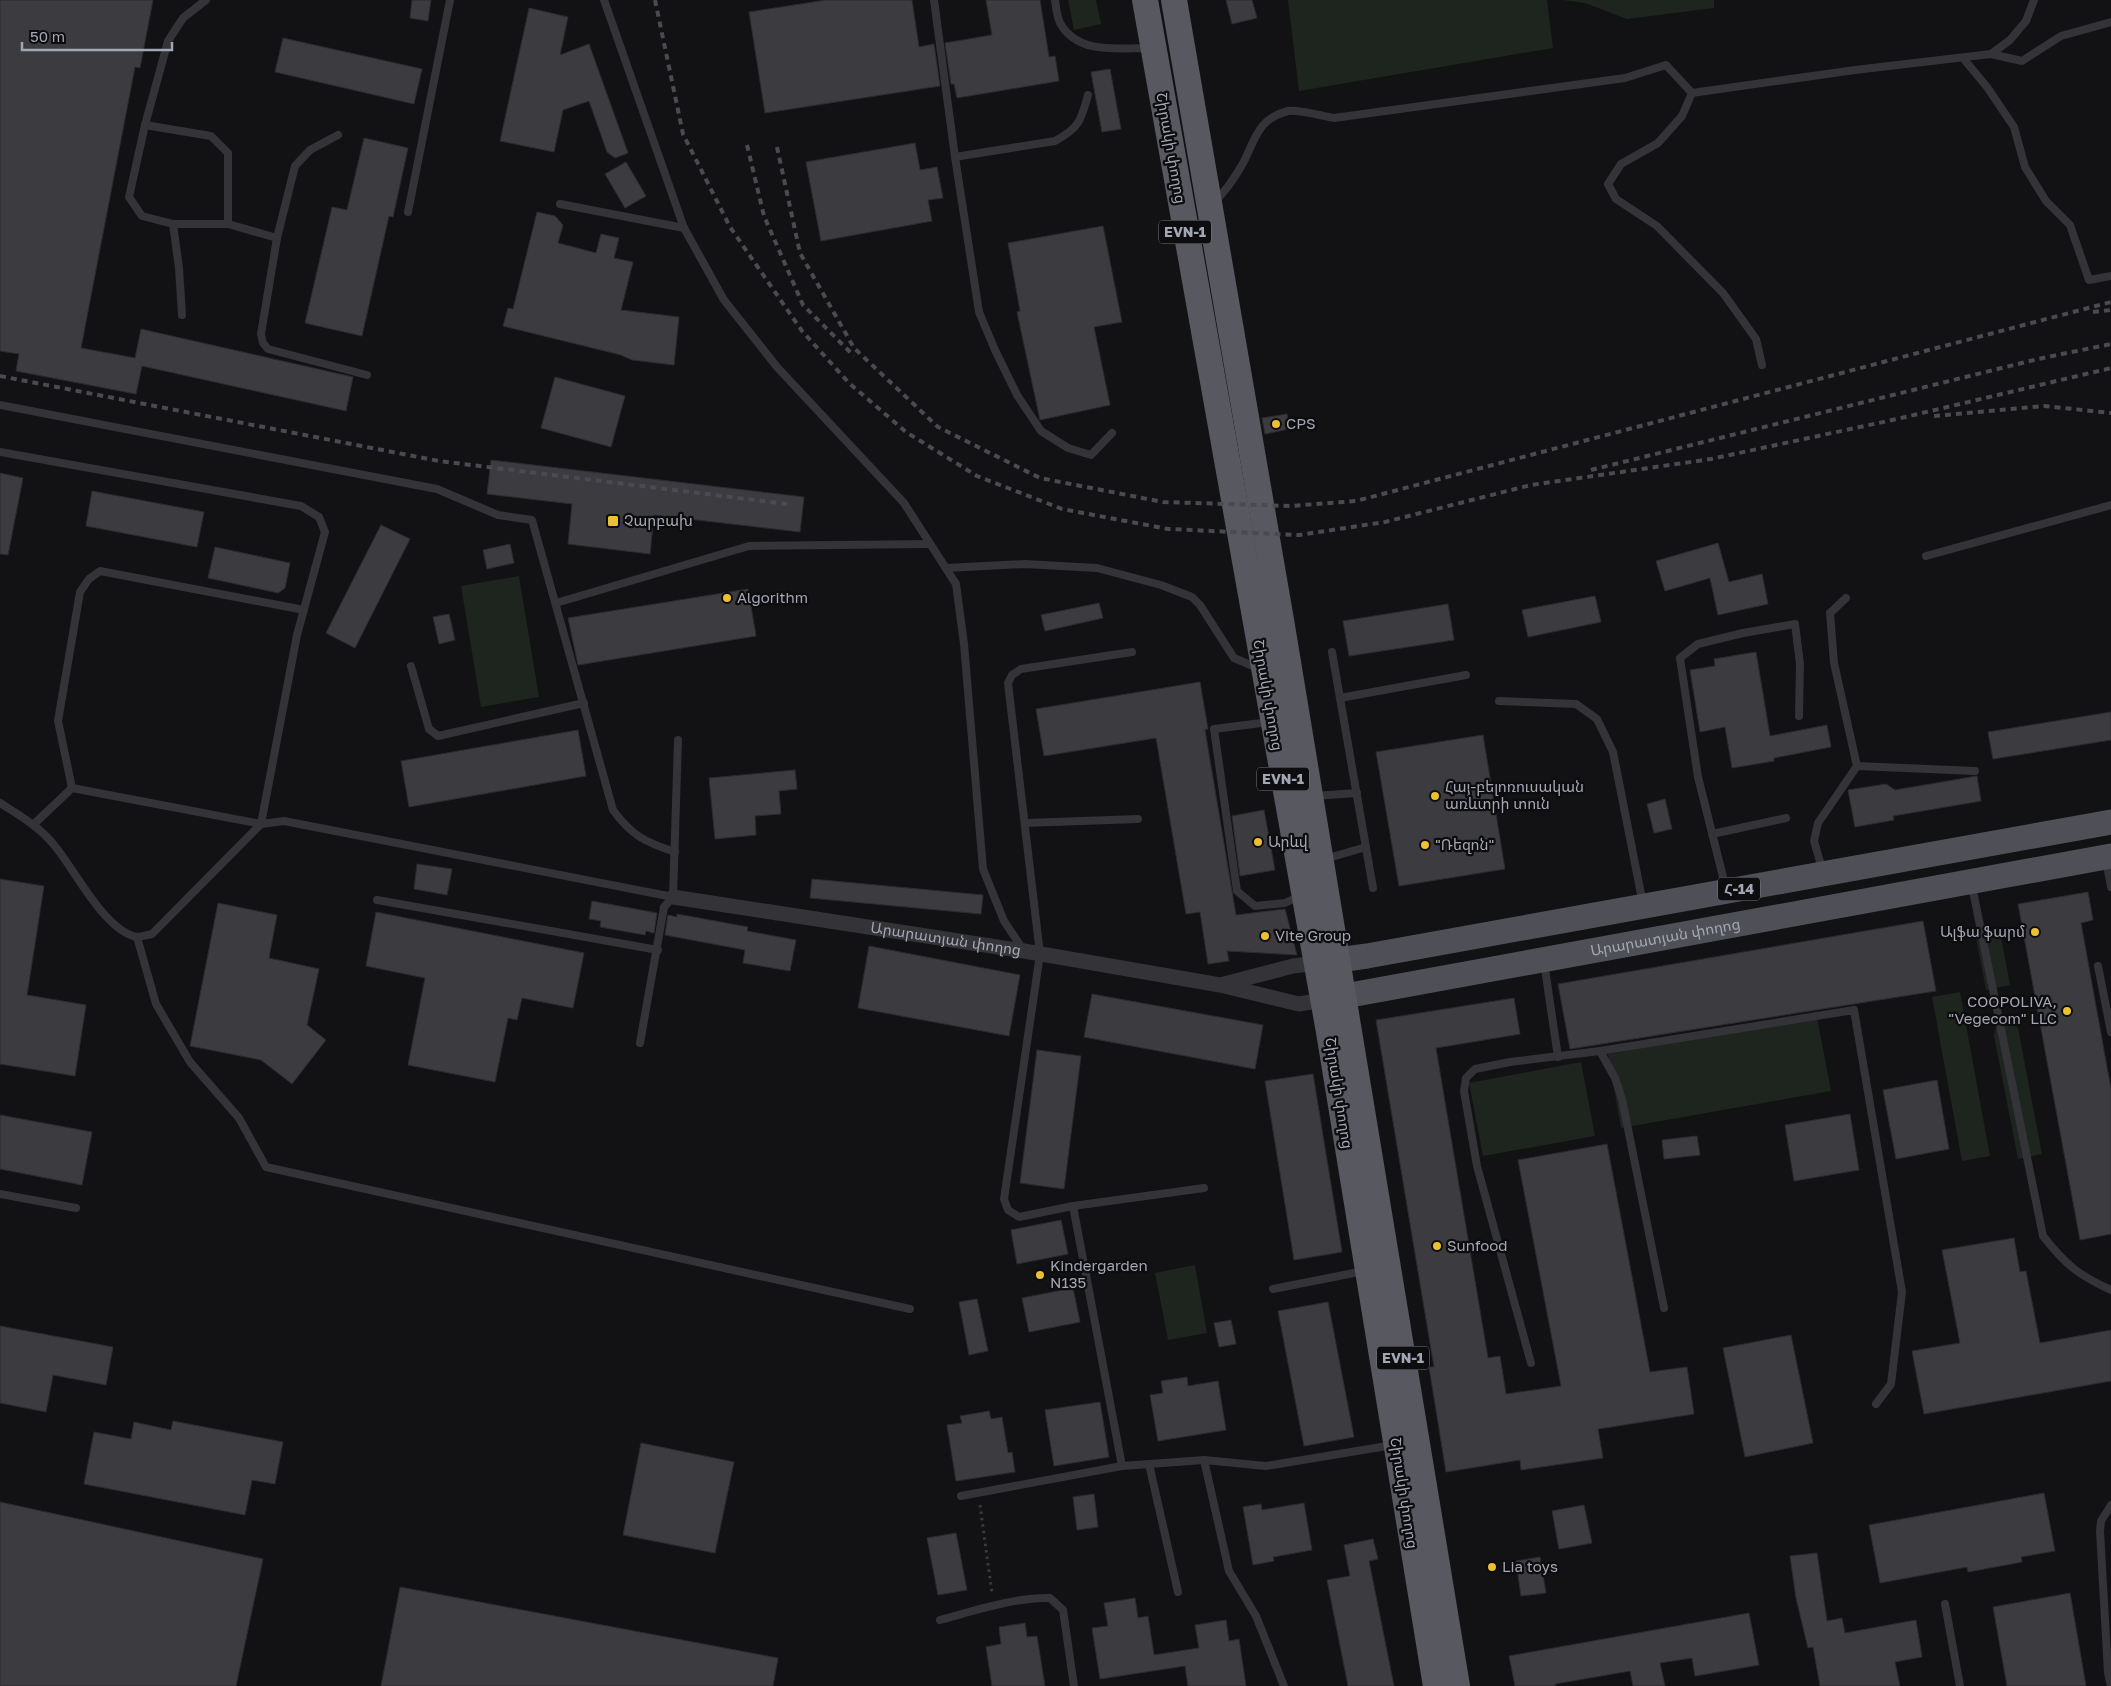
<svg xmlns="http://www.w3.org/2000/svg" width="2111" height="1686" viewBox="0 0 2111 1686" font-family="'Golos Text','Noto Sans Armenian',sans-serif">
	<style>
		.green { fill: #1e251f }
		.building { fill: #3c3b40; stroke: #2c2b2f }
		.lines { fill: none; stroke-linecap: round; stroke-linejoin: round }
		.path { stroke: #393a3f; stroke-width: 3; stroke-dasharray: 2.5 4; stroke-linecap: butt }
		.service { stroke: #333338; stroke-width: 8 }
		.minor { stroke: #333338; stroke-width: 15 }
		.primary { stroke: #4f5057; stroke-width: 25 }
		.trunk { stroke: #575860; stroke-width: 26 }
		.rail { stroke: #4a4b51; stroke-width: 4; stroke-dasharray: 6 5; stroke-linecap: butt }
		.poi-dot { fill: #ebc031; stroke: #0d0c0e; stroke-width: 2 }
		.labels { text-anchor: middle; stroke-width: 4.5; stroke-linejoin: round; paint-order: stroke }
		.shield { fill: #0d0c0e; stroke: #767882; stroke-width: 1 }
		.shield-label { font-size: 14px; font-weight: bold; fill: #a3a6b3 }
		.street-label { font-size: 15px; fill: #a3a6b3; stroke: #0d0c0e }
		.poi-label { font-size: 15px; fill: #a3a6b3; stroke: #0d0c0e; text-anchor: start }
	</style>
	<rect width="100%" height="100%" fill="#121113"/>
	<g class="green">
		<polygon points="1068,0 1096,0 1101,24 1074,30"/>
		<polygon points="1288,0 1547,0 1553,48 1299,91"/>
		<polygon points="1563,0 1714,0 1714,8 1627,19 1585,3"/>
		<polygon points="519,576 539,697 481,707 461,586"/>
		<polygon points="2000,932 2010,985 1986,990 1976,937"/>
		<polygon points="1960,992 1990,1156 1962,1161 1932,997"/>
		<polygon points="1817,1017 1831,1091 1621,1128 1608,1054"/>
		<polygon points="2005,1021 2010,1021 2018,1028 2042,1154 2018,1159 1994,1036 1996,1026"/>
		<polygon points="1581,1062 1595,1136 1483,1156 1469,1083"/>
		<polygon points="1195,1265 1207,1333 1168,1340 1155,1273"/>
	</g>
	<g class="building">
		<polygon points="0,0 153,0 140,68 135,67 81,348 135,358 141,329 353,377 346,411 142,366 136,394 16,371 19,354 0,351"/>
		<polygon points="412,0 431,0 428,21 410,18"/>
		<polygon points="826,0 912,0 919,47 934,44 940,86 765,113 749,12"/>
		<polygon points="986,0 1040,0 1049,57 1055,56 1059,81 957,98 954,84 951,84 945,43 992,35"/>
		<polygon points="1226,0 1252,0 1257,18 1232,24"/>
		<polygon points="529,8 568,17 560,55 589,44 628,153 615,158 607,152 589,101 563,110 554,152 500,141"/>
		<polygon points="283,38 422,69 414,104 275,72"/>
		<polygon points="1110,69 1121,129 1102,132 1091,72"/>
		<polygon points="364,138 408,148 393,217 389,216 362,336 305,323 332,207 347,210"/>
		<polygon points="915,143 920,170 937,167 943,198 928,200 932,221 821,241 806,162"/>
		<polygon points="626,162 646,196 625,208 605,174"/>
		<polygon points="537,212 555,216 563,225 558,243 596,253 601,234 619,238 614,258 633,262 621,310 679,317 674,365 632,360 621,355 503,326 508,308 513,309"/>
		<polygon points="1103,226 1122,322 1094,327 1110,405 1040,420 1017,312 1020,311 1008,243"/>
		<polygon points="555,377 625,396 611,447 541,428"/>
		<polygon points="1287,414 1289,429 1265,434 1262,418"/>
		<polygon points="491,460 804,497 800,532 654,515 650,554 568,544 572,504 487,494"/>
		<polygon points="0,473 23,478 8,555 0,554"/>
		<polygon points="92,491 204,512 197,547 86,526"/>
		<polygon points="381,525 410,539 355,648 326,633"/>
		<polygon points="1718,543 1729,582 1762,574 1768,604 1718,615 1710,578 1665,591 1656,561"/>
		<polygon points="510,544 514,563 487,569 483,550"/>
		<polygon points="215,547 290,563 285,588 278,593 208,578"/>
		<polygon points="748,589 756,636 578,665 568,618"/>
		<polygon points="1595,596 1601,622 1528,637 1522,610"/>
		<polygon points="1099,603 1103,618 1045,631 1041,615"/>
		<polygon points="1448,604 1454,640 1349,656 1343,621"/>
		<polygon points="449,614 455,640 439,644 433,617"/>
		<polygon points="1756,652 1770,736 1827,725 1831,747 1774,758 1774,761 1732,768 1725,727 1700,732 1690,670 1715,666 1714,659"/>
		<polygon points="1200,682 1208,729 1205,730 1236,915 1285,909 1297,955 1227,951 1229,961 1208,964 1200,912 1186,914 1156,738 1044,756 1036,709"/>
		<polygon points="2111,712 2111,740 1993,759 1988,732"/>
		<polygon points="578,730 586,776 409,807 401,761"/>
		<polygon points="1483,735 1505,869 1399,886 1376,752"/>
		<polygon points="795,770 797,789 779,791 781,814 755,816 756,835 715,839 709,778"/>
		<polygon points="1977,776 1981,801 1893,816 1894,820 1855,827 1848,790 1886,784 1895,790"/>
		<polygon points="1665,799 1672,829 1654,833 1647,804"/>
		<polygon points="1264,810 1275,870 1240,876 1232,816"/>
		<polygon points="417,864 452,869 447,895 414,889"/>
		<polygon points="0,879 44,886 27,995 86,1005 75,1076 0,1064"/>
		<polygon points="812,879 983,895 981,914 810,898"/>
		<polygon points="2088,892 2093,920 2081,923 2111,1089 2111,1234 2080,1240 2018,904"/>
		<polygon points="592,901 657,913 654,933 646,931 645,935 600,927 601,921 589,919"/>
		<polygon points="218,903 277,915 269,958 319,969 307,1025 326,1040 292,1084 261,1060 190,1046"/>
		<polygon points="376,912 584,953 573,1008 522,998 517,1020 508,1018 495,1082 408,1065 425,978 366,966"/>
		<polygon points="677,914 748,927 747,931 796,940 790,971 743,963 745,950 665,935 668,915 677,917"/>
		<polygon points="1923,921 1936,991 1570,1049 1558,984"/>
		<polygon points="869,946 1020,975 1009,1036 858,1008"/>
		<polygon points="1092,994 1263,1025 1255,1069 1084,1037"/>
		<polygon points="1514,998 1520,1034 1436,1048 1488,1358 1500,1356 1506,1394 1561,1386 1518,1160 1607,1144 1650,1372 1687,1367 1694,1414 1598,1429 1603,1458 1521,1470 1520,1460 1446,1472 1429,1367 1434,1367 1376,1020"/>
		<polygon points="1037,1050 1081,1056 1064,1189 1020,1183"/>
		<polygon points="1313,1074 1342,1252 1294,1260 1265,1081"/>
		<polygon points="1937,1080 1949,1149 1896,1159 1883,1090"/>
		<polygon points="1850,1114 1859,1170 1794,1181 1785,1125"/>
		<polygon points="0,1115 92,1132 82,1185 0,1169"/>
		<polygon points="1697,1136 1700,1155 1664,1159 1662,1140"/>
		<polygon points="1061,1220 1068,1254 1017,1264 1011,1230"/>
		<polygon points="2014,1238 2020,1272 2026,1271 2040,1343 2111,1330 2111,1381 1924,1414 1912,1351 1960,1343 1942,1250"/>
		<polygon points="1073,1288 1080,1322 1029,1332 1022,1298"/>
		<polygon points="977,1299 988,1351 969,1355 959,1302"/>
		<polygon points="1328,1302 1354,1437 1304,1446 1278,1311"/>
		<polygon points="1231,1320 1236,1344 1219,1347 1214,1323"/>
		<polygon points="0,1326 113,1347 106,1385 53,1375 46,1412 0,1403"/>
		<polygon points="1791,1335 1813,1443 1745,1457 1723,1348"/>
		<polygon points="1187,1377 1188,1386 1218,1381 1226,1430 1158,1441 1150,1395 1163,1393 1161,1381"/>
		<polygon points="1100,1402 1109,1457 1054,1466 1045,1410"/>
		<polygon points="989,1411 991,1419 1002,1417 1008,1453 1012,1452 1015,1472 956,1481 947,1425 962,1423 960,1416"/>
		<polygon points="173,1421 283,1442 275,1484 252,1480 245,1515 84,1484 94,1432 131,1439 134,1422 171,1430"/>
		<polygon points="641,1443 734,1462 715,1553 623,1535"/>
		<polygon points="2044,1493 2055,1551 2021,1557 2022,1562 1968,1572 1967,1567 1880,1583 1869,1525"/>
		<polygon points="1094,1494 1098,1527 1077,1530 1073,1497"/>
		<polygon points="0,1502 263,1559 236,1686 0,1686"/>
		<polygon points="1304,1503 1312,1550 1273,1557 1274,1561 1253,1565 1243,1507 1261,1504 1262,1510"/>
		<polygon points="1584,1505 1592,1543 1559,1549 1552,1511"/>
		<polygon points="956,1533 967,1590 938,1595 927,1538"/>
		<polygon points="1373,1539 1378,1559 1369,1561 1394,1686 1348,1686 1327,1580 1350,1576 1344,1545"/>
		<polygon points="1817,1553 1827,1621 1842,1618 1845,1633 1916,1620 1922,1657 1895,1662 1900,1686 1820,1686 1813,1647 1808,1648 1796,1598 1790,1556"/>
		<polygon points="1540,1557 1546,1593 1521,1596 1516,1561"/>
		<polygon points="400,1587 778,1658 773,1686 381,1686"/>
		<polygon points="2070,1593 2086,1686 2007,1686 1993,1607"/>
		<polygon points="1135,1598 1138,1618 1148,1616 1154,1655 1199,1648 1195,1625 1226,1620 1229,1641 1239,1639 1246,1686 1188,1686 1185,1666 1100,1679 1092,1628 1108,1626 1104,1603"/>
		<polygon points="1749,1613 1759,1665 1695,1676 1692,1658 1660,1663 1665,1686 1633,1686 1630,1671 1555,1684 1556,1686 1515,1686 1509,1656"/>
		<polygon points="1025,1623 1027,1637 1037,1636 1045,1686 992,1686 986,1647 1001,1644 999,1627"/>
	</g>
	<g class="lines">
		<polyline class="path" points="980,1505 992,1593"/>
		<g class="service">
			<polyline points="604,0 684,228 724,300 777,367 904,503 956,584 964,644 983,869 1004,921 1024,951"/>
			<polyline points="934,0 955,157 979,312 995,350 1017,395 1041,431 1068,448 1091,455 1112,433"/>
			<path d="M1055,0c1,7 2,17 5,23 18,32 58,25 89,25"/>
			<polyline points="1991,54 2022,61 2061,36 2111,22"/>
			<polyline points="1963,58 1987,87 2014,127 2025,167 2046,201 2070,225 2089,280 2111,276"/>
			<polyline points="1692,93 1682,116 1658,143 1621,164 1608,184 1616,199 1657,226 1723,293 1756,339 1762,365"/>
			<polyline points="145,125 211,136 228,153 228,224 173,224"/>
			<polyline points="338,135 310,150 295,166 277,238 261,334 263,343 268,349 367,375"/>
			<path d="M955,157l100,-16c24,-13 26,-20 33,-46"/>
			<path d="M1214,202c11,-10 20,-23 28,-37 13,-23 14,-46 46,-54 9,-2 35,5 46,7l291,-40 41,-13 26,28 163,-23 136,-16 19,-14 16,-19 8,-21"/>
			<polyline points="560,204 684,228"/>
			<polyline points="408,212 450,0"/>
			<polyline points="228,224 277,238"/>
			<polyline points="182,315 179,268 173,224 142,216 129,197 145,125 168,41 183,18 206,0"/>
			<path d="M0,405l437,84 61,26 34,5 81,290c19,26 32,32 62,42"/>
			<polyline points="0,452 301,506 319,517 325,532 297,635 261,824 72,788 33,825"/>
			<polyline points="1926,556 2111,505"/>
			<polyline points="946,568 1025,564 1097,568 1161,585 1192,597 1200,605 1234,658 1260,669"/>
			<polyline points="556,603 749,546 930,544"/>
			<polyline points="1132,652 1021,669 1012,675 1008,683 1040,954 1004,1199 1008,1210 1019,1217 1073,1206 1204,1188"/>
			<polyline points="1332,652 1373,888"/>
			<polyline points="411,666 429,729 438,736 584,703"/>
			<polyline points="1340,698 1466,675"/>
			<polyline points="1499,701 1576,704 1597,719 1613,752 1643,904"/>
			<polyline points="1269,722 1214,729 1237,891 1255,906 1285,903 1300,896"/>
			<polyline points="1857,766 1975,771"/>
			<polyline points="72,788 58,721 80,592 89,579 100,571 304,610"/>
			<polyline points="1314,796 1357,793"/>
			<path d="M0,803c19,12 40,24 54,42 20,23 51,87 83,92 4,0 10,-2 15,-3l109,-110 23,-3 389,76"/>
			<polyline points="1025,823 1138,819"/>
			<polyline points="1712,834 1786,818"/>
			<polyline points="1325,859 1366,847"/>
			<polyline points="2106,859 2111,887"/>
			<polyline points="1823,872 1814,841 1818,823 1857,766 1834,663 1830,613 1846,598"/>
			<path d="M1972,886l71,350c23,29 35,39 68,54"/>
			<polyline points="1726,889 1698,777 1680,658 1698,644 1743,633 1795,624 1800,664 1799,716"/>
			<polyline points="377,900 658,950"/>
			<polyline points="137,937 156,1004 190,1062 239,1118 266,1167 910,1309"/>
			<polyline points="1544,962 1558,1057"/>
			<polyline points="2098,966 2111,1032"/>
			<polyline points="640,1043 664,907 673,897 678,740"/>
			<polyline points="1600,1051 1854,1010 1902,1292 1891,1384 1876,1404"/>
			<polyline points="0,1194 76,1208"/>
			<polyline points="1073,1206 1122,1466"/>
			<polyline points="1273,1289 1364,1271"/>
			<polyline points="1531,1363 1477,1166 1464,1091 1466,1078 1475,1069 1510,1062 1600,1051 1615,1078 1622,1099 1664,1308"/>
			<polyline points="1204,1460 1229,1571 1256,1616 1284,1686"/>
			<polyline points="1149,1464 1178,1592"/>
			<polyline points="961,1496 1122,1466 1204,1460 1266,1466 1393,1445"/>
			<polyline points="1945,1604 1960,1686"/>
			<path d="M940,1620c34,-9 75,-23 110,-22l13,12 11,76"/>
			<polyline points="2111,1686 2108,1673 2100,1531 2101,1521 2111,1505"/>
		</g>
		<g class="minor">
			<path id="s1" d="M673,897l351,54 196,34 79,19 24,-4"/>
			<polyline points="1224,984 1293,966 1317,963"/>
		</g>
		<g class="primary">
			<polyline points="1317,963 1367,956 2111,822"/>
			<path id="s2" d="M1323,1000l788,-144"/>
		</g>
		<g class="trunk">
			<polyline points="1145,0 1329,1032 1436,1686"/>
			<polyline points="1174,0 1281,620 1457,1686"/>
		</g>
		<g class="rail">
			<polyline points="655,0 683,134 730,227 802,331 849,383 906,432 977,476 1062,509 1168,529 1299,535 1385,522 1531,485 1711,459 1897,419 2111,368"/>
			<polyline points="747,145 764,216 803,305 854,356"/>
			<polyline points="777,147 800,253 854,348 938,427 1040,478 1163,502 1290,506 1356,501 2111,302"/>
			<polyline points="2093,312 2111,310"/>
			<polyline points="0,376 439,461 787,504"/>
			<polyline points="1934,416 2044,406 2111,413"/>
			<polyline points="1591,470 2038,359 2111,344"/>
		</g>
	</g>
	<g class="poi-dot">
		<circle cx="1276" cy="424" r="5"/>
		<rect x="607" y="515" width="12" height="12" rx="2.5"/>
		<circle cx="727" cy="598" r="5"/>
		<circle cx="1435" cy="796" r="5"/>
		<circle cx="1258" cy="842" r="5"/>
		<circle cx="1425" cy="845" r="5"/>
		<circle cx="2035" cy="932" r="5"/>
		<circle cx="1265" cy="936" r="5"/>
		<circle cx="2067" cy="1011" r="5"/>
		<circle cx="1437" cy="1246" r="5"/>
		<circle cx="1040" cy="1275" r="5"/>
		<circle cx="1492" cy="1567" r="5"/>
	</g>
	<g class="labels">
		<g class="shield">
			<rect x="1159" y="220.5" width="52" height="23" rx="4"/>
			<rect x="1257" y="767.5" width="52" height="23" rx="4"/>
			<rect x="1718" y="877.5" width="42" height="23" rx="4"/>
			<rect x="1377" y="1346.5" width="52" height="23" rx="4"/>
		</g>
		<g class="shield-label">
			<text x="1185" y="237">EVN-1</text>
			<text x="1283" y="784">EVN-1</text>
			<text x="1739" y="894">Հ-14</text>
			<text x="1403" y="1363">EVN-1</text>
		</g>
		<g class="street-label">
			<text transform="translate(1171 148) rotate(80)" y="5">Շիրակի փողոց</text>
			<text transform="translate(1268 695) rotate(80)" y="5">Շիրակի փողոց</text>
			<text dy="5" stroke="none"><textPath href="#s2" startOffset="348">Արարատյան փողոց</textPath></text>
			<text dy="5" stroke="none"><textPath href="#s1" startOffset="276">Արարատյան փողոց</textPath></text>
			<text transform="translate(1339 1093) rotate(81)" y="5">Շիրակի փողոց</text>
			<text transform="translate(1404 1493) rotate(81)" y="5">Շիրակի փողոց</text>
		</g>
		<g class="poi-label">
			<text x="1286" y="429">CPS</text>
			<text x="624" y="526">Չարբախ</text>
			<text x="737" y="603">Algorithm</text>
			<text x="1445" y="792">Հայ-բելոռուսական<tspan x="1445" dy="17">առևտրի տուն</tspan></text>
			<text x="1268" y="847">Արևվ</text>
			<text x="1435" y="850">"Ռեզոն"</text>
			<text x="2025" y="937" text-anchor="end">Ալֆա ֆարմ</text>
			<text x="1275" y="941">Vite Group</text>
			<text x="2057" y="1007" text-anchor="end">COOPOLIVA,<tspan x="2057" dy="17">"Vegecom" LLC</tspan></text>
			<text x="1447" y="1251">Sunfood</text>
			<text x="1050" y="1271">Kindergarden<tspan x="1050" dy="17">N135</tspan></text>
			<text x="1502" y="1572">Lia toys</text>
		</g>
	</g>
	<path d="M22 42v8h150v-8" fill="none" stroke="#a3a6b3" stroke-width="2.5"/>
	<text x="30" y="42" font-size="15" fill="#a3a6b3" stroke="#0d0c0e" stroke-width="4" paint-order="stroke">50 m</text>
</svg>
